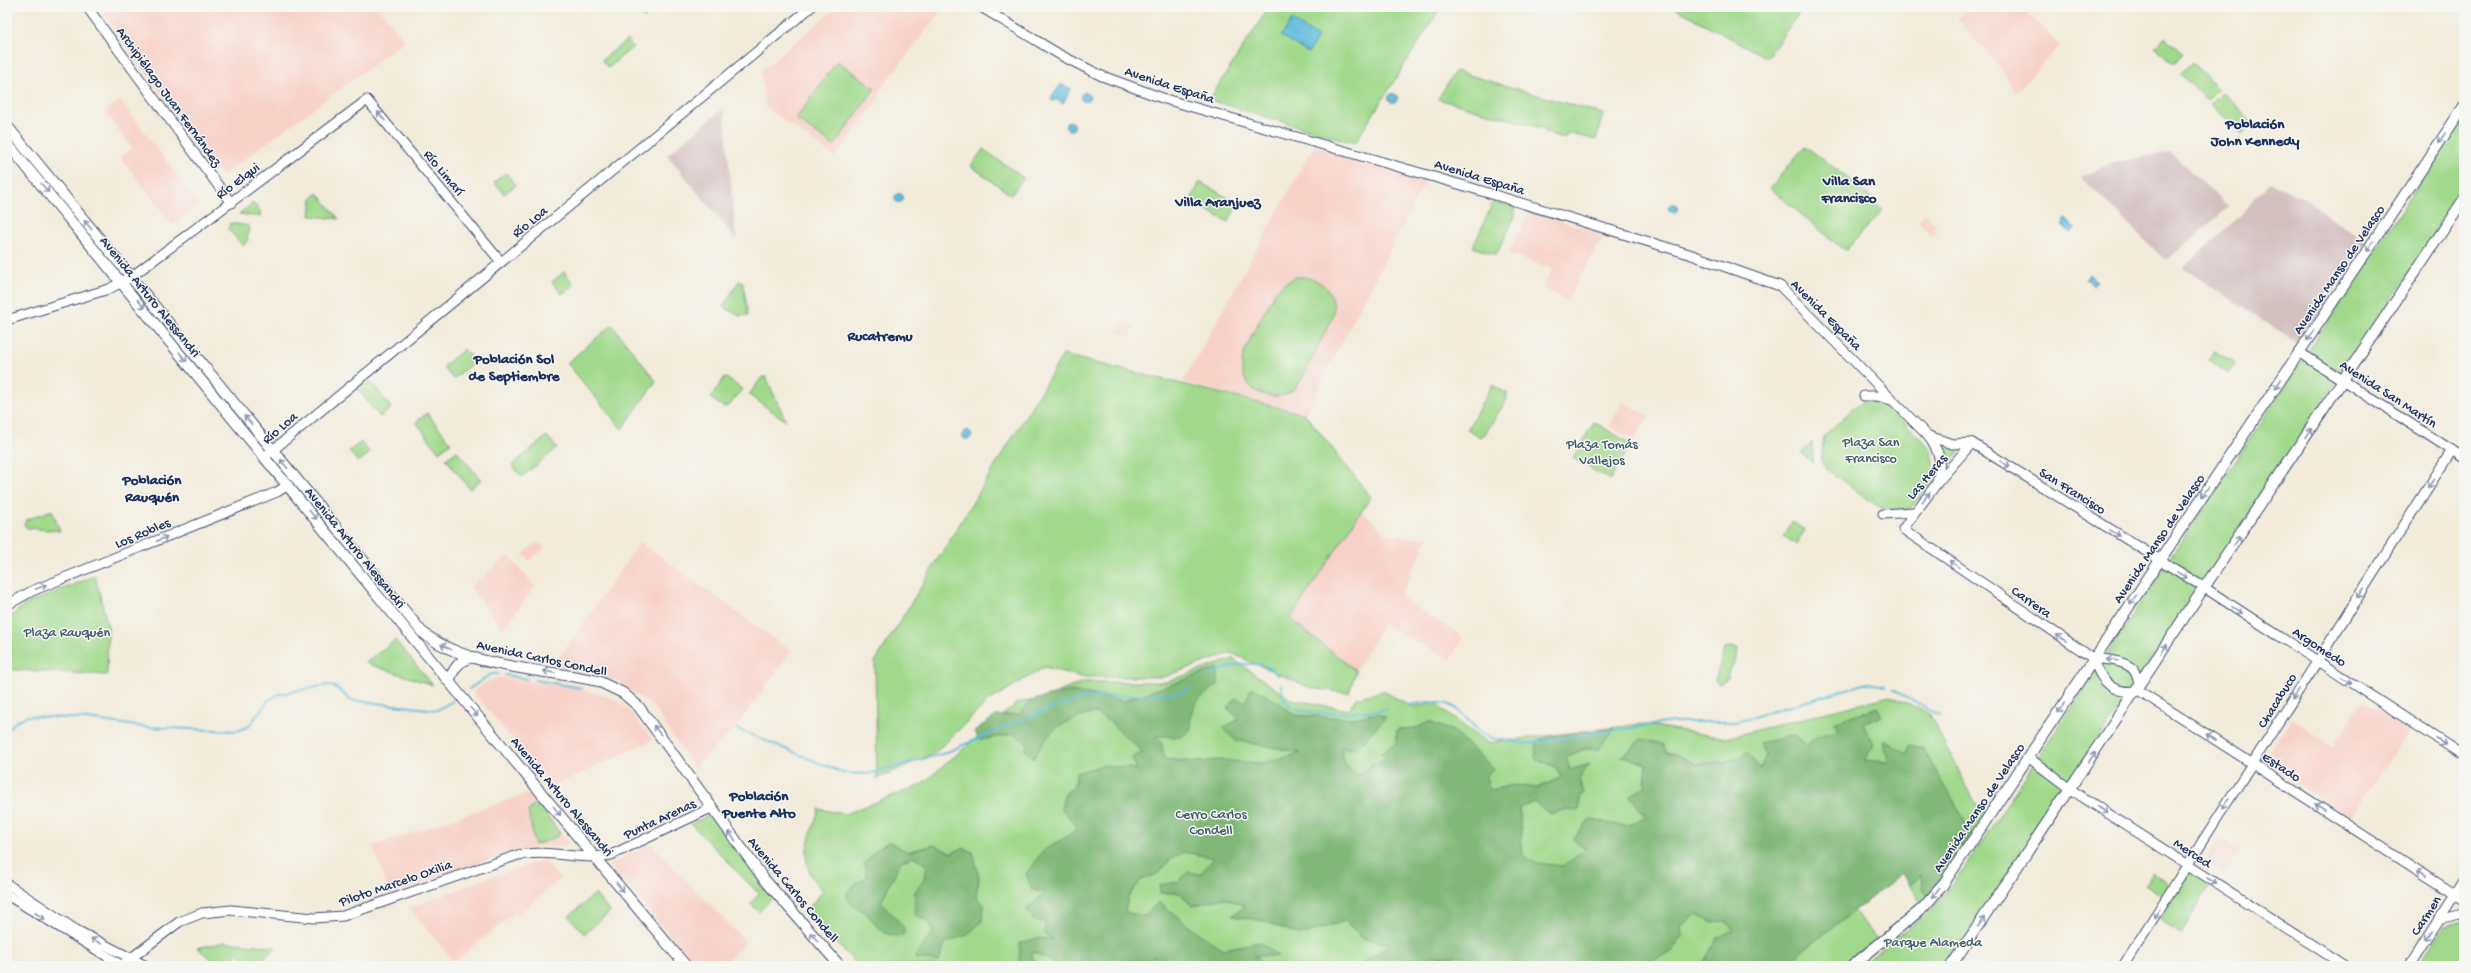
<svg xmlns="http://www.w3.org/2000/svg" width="2471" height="973" viewBox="0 0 2471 973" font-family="'Gochi Hand',sans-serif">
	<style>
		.built { fill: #f7d1c8 }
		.industrial { fill: #d2bfc0 }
		.green { fill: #a0d98b; stroke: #5e8474 }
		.forest { fill: #80b977; stroke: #4e746a }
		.water { fill: #5dbbdb; stroke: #3c759c }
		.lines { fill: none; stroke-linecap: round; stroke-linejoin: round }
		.stream { stroke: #5dbbdb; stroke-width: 2 }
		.secondary-casing { stroke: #3b4b71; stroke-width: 11 }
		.primary-casing { stroke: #3b4b71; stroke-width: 12 }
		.secondary { stroke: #fff; stroke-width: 9 }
		.primary { stroke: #fff; stroke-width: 10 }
		.oneway { stroke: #8d97ae }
		.labels { text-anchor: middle; stroke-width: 3; stroke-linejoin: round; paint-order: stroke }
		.street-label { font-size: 14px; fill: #1b2f5e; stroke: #f6f6f2 }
		.park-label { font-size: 14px; fill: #3c5a69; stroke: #f6f6f2 }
		.neighbourhood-label { font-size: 15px; font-weight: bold; fill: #1b2f5e; stroke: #f6f6f2 }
	</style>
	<rect width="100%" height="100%" fill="#f6f6f2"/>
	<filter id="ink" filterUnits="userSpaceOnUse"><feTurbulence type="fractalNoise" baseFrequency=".025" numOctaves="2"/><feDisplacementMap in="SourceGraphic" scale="8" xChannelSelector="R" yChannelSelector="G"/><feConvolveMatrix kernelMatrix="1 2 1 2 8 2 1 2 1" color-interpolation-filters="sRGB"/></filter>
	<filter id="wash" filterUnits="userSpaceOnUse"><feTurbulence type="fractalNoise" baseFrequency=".012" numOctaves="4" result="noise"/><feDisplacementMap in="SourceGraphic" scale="16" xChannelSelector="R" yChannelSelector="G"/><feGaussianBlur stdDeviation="0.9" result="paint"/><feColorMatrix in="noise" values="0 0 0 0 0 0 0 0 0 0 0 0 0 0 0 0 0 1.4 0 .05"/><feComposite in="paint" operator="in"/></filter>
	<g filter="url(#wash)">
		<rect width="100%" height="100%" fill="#f2ebda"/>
		<g class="built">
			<polygon points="99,7 378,7 405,41 222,176"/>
			<polygon points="836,7 944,7 880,90 880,97 835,157 765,107 761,71"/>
			<polygon points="1968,7 2022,7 2060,45 2017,92 2014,91 2001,69 1957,19"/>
			<polygon points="120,100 199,204 173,225 120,157 132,148 104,111"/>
			<polygon points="1314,146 1426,180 1305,414 1183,382"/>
			<polygon points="1529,212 1598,232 1603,238 1567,300 1542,288 1552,270 1509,253"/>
			<polygon points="1924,213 1936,225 1933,228 1937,232 1932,237 1919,222"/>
			<polygon points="1123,321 1135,325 1130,337 1119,332"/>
			<polygon points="1623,402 1649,416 1633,441 1609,426"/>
			<polygon points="1361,512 1368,516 1385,534 1411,538 1429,536 1400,597 1463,637 1451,660 1383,624 1356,671 1290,619"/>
			<polygon points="538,541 545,548 529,561 523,554"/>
			<polygon points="640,542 791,651 736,727 694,767 653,707 618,681 554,665"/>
			<polygon points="509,555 535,587 503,629 470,587"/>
			<polygon points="499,677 584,690 618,700 628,709 653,740 552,787 473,692 486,682"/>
			<polygon points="2363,700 2410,730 2350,818 2263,762 2292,718 2333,747"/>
			<polygon points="529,793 569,842 564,846 536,847 475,864 390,895 373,846"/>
			<polygon points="2220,838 2240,851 2225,874 2204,861"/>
			<polygon points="651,844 746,942 721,966 696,966 609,865"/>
			<polygon points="545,860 560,879 519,914 516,912 454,962 409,908 494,876"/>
		</g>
		<g class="industrial">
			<polygon points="724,108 736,239 667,155"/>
			<polygon points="2170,152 2229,207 2166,261 2080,176 2117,162"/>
			<polygon points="2270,182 2307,200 2365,242 2299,344 2183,268 2238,218"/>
		</g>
		<g class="green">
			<polygon points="635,7 657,7 644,18"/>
			<polygon points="1269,7 1441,7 1355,143 1209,100"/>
			<polygon points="1673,7 1803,7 1767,58"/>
			<polygon points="2165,37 2183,54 2174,64 2155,47"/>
			<polygon points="627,40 633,47 608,68 602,60"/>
			<polygon points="837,61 875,88 834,146 796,119"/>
			<polygon points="2192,62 2218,89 2207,100 2180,74"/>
			<polygon points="1455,71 1603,114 1596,140 1567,133 1565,138 1545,133 1545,129 1438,99"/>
			<polygon points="2222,92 2253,122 2242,134 2210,104"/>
			<polygon points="2464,117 2464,190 1947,966 1860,966 1932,909 1965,867"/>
			<polygon points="1805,146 1857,185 1883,210 1845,251 1770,188"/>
			<polygon points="983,149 1024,178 1011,195 971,166"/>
			<polygon points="506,173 516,185 504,194 494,182"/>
			<polygon points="1200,182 1238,204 1228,222 1190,201"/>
			<polygon points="318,193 339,219 310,216 312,198"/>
			<polygon points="1493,202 1515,207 1515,216 1496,255 1473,247"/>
			<polygon points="253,203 260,211 261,217 239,214"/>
			<polygon points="230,223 249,226 247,241 243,246 228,229"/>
			<polygon points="564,272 574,284 562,294 552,282"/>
			<path d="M1296,277c22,-2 41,14 37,37 -3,12 -12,25 -17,36 -6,11 -11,25 -18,35 -12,16 -37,14 -49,0 -5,-6 -8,-14 -7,-23 1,-14 26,-56 34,-71l7,-7z"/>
			<polygon points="739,281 743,283 748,315 740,316 723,307"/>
			<polygon points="612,325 656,381 622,429 567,363"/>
			<polygon points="464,349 475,361 453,379 443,367"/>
			<polygon points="2215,351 2235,364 2228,374 2208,361"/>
			<polygon points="1063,355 1305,414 1371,497 1290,619 1356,671 1349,693 1311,688 1231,653 1163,677 1081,677 1045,667 987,702 936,752 877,779 875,662"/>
			<polygon points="725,377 742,389 729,406 723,407 710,398"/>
			<polygon points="762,377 766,377 786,421 749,395"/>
			<polygon points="368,378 391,408 380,417 356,387"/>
			<polygon points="1492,385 1507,393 1507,399 1485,434 1480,437 1467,430"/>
			<polygon points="1868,400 1890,408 1929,447 1934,460 1933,479 1910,509 1885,510 1879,507 1825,468 1821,461 1824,436 1857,405"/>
			<polygon points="427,413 451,443 439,452 416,422"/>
			<polygon points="1594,422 1631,444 1610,480 1573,458"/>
			<polygon points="547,436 557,448 522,477 512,465"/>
			<polygon points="361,442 370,453 358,462 349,451"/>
			<polygon points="1812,442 1813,462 1801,453"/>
			<polygon points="1944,447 1964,448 1945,468"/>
			<polygon points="457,451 481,480 470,489 446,459"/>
			<polygon points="52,510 60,531 27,528 24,525 26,520"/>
			<polygon points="1792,522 1805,530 1796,544 1784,536"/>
			<polygon points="95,576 108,627 107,675 14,670 7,667 7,620 24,605"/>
			<polygon points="395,640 433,685 365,663"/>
			<path d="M1729,647l9,2c0,10 -9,19 -10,30l-9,5 -4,-4 10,-31z"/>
			<path d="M1233,659l57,40 58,11 8,-12 27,-7 30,16 23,-4 10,10 42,30 153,-19 85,14 164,-42 38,16 47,90 13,12 -55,78 -12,10 -20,-28 -47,37 23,28 -35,27h-984l-51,-56 16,-19c-28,-28 -14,-50 -4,-82l26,5 76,-29 96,-82 25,-4 41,-17h83z"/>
			<polygon points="537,803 560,833 558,836 535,845 528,811"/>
			<polygon points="712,814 773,897 759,912 750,903 759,894 691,824"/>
			<polygon points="2191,871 2211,884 2181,933 2160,920"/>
			<polygon points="2152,873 2175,888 2168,899 2145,884"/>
			<polygon points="595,894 610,912 584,934 569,916"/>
			<polygon points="2464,921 2464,966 2418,966 2445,926"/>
			<polygon points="225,942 276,947 256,966 237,953 228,966 221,966 197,948"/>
		</g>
		<g class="forest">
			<path d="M1218,668v17c-17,11 -31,21 -27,44l-9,8 -27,-1 6,6 4,17 29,3 24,-2 45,3 38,-10 -66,-13 -12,-12 16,-9 -11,-10 7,-11 10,4 7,-15 29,17 14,11 57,3 26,-5 8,4 -30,32 -15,-1 3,16 15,11 13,-11 15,-5 -6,-6 15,-10 1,-14 19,-1 13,-6 24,9 41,38 -8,7 4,14 24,-5 23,3 25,-11 -7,-10 -20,-9 2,-17 20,-6 57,-7 -15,21h-14l-19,8 4,13 20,-6 -11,15 5,14 -3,2 -3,16 -13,-1 -15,4 -16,-12 -15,6 4,47 12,8 28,3 23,-17 -13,-10 13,-16 7,-4c25,6 30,11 53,-2l-16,-21 15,-9 2,-23 -25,-8 19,-17 21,5 5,8 12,3 18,10c20,-5 33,0 50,-13l13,17 6,-14 -7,-12 36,-8 11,10 10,-8 22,-7 -4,-8 43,-15 5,9 -19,8 11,21 -10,15 24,2 -4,-22 23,14 3,-9 12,3 26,42 24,45 -7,11 -11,1 3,12 -29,37 -6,-7 -1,-14 -12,10 -8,-11 -117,92h-85l5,-4 13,-24 16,-8 -7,-9 -13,1 -16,-8 -16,12 1,10 -10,15 -30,15h-125l-8,-6 -5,6h-30l-9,-10 -39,1 -7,9h-59l30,-22 -28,-6 -17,-17 -45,14 -36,-14 -32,-5 13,-10 -20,-8 -33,8 -12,-13h-20v-8l18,-3 10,-10 12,2 14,-16 -30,-6 -13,7 -12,14 -18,7 -13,17 -3,15 18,4 16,-14 36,29 28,18 38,-7 17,14h-24l12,10h-98l-14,-10 -13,10h-82l-25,-14 -2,5 6,9h-19l1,-23 18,-5 17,1 -11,-5 1,-12 -10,-1 -8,-11 18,-18 -13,-2 -6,-17c8,-7 12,-18 20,-24 10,-8 23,-11 31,-22l-16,-19 4,-14 10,-10 1,-11 27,-8 34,4 -5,-11 11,-6 -33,-30 -15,-9c-33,8 -46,16 -62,46l-8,-9 3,-6 -14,-10 -34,6 -6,-9 22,-15 24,-2 11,-13 21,-6 20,-4 51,10z"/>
			<polygon points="889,841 907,852 934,845 951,853 963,848 973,852 979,878 976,896 984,905 983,920 967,935 945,943 939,962 914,958 934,931 926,920 915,915 915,892 923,881 927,866 915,857 901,861 881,902 906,930 901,937 884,933 864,911 852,905 846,894 856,883 867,877 864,864 874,852"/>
		</g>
		<g class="water">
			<polygon points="1292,20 1318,37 1308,53 1281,36"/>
			<polygon points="1061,84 1071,89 1063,104 1057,100 1052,101 1051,98"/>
			<circle cx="1085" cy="97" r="4.5"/>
			<circle cx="1393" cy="98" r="4.5"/>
			<circle cx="1070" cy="126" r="4.5"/>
			<circle cx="899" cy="198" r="4.5"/>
			<circle cx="1673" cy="208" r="4.5"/>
			<polygon points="2066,219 2075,229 2070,233 2062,225"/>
			<polygon points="2089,274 2097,281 2092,286 2085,278"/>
			<circle cx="967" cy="435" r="4.5"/>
		</g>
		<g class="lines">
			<g class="stream">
				<polyline points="505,675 527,679"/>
				<path d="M1209,675c19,-9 54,-20 69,1"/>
				<polyline points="535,680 581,688"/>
				<path d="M1281,685c1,4 2,11 4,15 14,21 80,11 102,9"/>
				<polyline points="469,689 491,674 498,674"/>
				<polyline points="1893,689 1939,715"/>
				<polyline points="1409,705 1428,702 1447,704 1456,708 1480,732 1490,738 1525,744 1672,722 1737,722 1867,683 1886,686"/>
				<polyline points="737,729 844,773 868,774 945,753 1013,723 1072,701 1089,697 1169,694 1183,692 1191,687"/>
				<polyline points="7,730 18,720 27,716 87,719 145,727 236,731 248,727 268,701 279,694 328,685 337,688 350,700 367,702 437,710 453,701"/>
			</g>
		</g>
	</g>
	<g filter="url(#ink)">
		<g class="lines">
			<defs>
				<g id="secondary">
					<polyline points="87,7 231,203"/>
					<path d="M981,7l81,49 40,20 63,23 300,87 224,68 91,32 148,150c14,19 13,25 9,47"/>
					<polyline points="7,320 109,289 131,277 367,100 501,262"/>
					<polyline points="2299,352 2464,458"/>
					<polyline points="1864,396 1877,396 1891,400"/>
					<polyline points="1929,436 1952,444 1972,443"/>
					<polyline points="1972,443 2205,588 2464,756"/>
					<path d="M1972,443l-35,40 -34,46 191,130c6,22 20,37 44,31"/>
					<polyline points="267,455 811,7"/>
					<polyline points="1883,514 1914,512"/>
					<polyline points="7,605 32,591 277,492 288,485"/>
					<path d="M2094,659c19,0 48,3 44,29"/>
					<polyline points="2138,690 2464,900"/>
					<polyline points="2028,757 2070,789 2345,966"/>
					<polyline points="7,884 76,930 146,966"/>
					<polyline points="7,895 123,966"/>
					<polyline points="2438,920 2464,914"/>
					<path d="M122,965l57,-43 23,-9 29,-3 83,8 29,-2 175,-61c32,-6 62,6 93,0l100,-47"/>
					<polyline points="2123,966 2452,450"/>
					<polyline points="2409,966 2464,880"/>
				</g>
				<g id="primary">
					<path d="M7,126l415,506c46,37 119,36 176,49l25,12 16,14 125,172 76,87"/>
					<path d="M7,143c225,275 450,551 679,823"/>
					<path d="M449,682c4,-13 10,-22 24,-25"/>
					<polyline points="1852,966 1923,908 1942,886 2464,106"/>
					<polyline points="1951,966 2464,199"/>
				</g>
			</defs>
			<use href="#secondary" class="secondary-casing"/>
			<use href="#primary" class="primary-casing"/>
			<use href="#secondary" class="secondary"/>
			<use href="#primary" class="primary"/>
		</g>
		<defs><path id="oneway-shaft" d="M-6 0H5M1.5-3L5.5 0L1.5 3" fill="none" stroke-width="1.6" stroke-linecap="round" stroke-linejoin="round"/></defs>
		<g class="oneway">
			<use href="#oneway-shaft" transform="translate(381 116) rotate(-130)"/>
			<use href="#oneway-shaft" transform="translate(2442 138) rotate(124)"/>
			<use href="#oneway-shaft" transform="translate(45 188) rotate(50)"/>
			<use href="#oneway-shaft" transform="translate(88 225) rotate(-129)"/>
			<use href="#oneway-shaft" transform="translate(2370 246) rotate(124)"/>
			<use href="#oneway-shaft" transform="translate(141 304) rotate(51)"/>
			<use href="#oneway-shaft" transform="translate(2310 336) rotate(124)"/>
			<use href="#oneway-shaft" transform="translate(183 357) rotate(51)"/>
			<use href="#oneway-shaft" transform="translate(2278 384) rotate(124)"/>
			<use href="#oneway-shaft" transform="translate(248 420) rotate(-130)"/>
			<use href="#oneway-shaft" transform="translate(2309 433) rotate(-56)"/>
			<use href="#oneway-shaft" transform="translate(284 464) rotate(-130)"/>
			<use href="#oneway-shaft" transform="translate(2005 464) rotate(32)"/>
			<use href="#oneway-shaft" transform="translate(2431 483) rotate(123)"/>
			<use href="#oneway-shaft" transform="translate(2205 492) rotate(124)"/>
			<use href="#oneway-shaft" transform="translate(1926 497) rotate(-51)"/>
			<use href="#oneway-shaft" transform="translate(313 515) rotate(50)"/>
			<use href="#oneway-shaft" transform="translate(2115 533) rotate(32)"/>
			<use href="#oneway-shaft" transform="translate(162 539) rotate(-23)"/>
			<use href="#oneway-shaft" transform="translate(2237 541) rotate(-56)"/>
			<use href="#oneway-shaft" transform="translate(1954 564) rotate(-145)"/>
			<use href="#oneway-shaft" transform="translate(2182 575) rotate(31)"/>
			<use href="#oneway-shaft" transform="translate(41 587) rotate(-21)"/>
			<use href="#oneway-shaft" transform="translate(2361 593) rotate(123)"/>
			<use href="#oneway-shaft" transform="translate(2133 600) rotate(124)"/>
			<use href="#oneway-shaft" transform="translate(2237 610) rotate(33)"/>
			<use href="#oneway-shaft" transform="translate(2061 638) rotate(-145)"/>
			<use href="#oneway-shaft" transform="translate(446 647) rotate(-154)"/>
			<use href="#oneway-shaft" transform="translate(2164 649) rotate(-57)"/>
			<use href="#oneway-shaft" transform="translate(2112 660) rotate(-173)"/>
			<use href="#oneway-shaft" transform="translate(549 672) rotate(-169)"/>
			<use href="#oneway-shaft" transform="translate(2346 680) rotate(33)"/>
			<use href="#oneway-shaft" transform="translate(2296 694) rotate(122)"/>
			<use href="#oneway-shaft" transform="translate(2061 708) rotate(124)"/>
			<use href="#oneway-shaft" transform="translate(474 712) rotate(49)"/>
			<use href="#oneway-shaft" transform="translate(657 730) rotate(-128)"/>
			<use href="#oneway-shaft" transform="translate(2211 737) rotate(-147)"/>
			<use href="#oneway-shaft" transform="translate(2441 742) rotate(33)"/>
			<use href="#oneway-shaft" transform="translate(2092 757) rotate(-56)"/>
			<use href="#oneway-shaft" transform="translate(2226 804) rotate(122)"/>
			<use href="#oneway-shaft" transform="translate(2320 807) rotate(-147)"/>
			<use href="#oneway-shaft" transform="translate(2103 810) rotate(33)"/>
			<use href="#oneway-shaft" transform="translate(557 811) rotate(51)"/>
			<use href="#oneway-shaft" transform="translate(732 836) rotate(-127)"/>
			<use href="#oneway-shaft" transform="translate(2422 873) rotate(-147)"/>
			<use href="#oneway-shaft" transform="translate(2212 881) rotate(33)"/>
			<use href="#oneway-shaft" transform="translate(620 887) rotate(50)"/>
			<use href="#oneway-shaft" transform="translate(1936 893) rotate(129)"/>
			<use href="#oneway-shaft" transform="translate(2157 913) rotate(123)"/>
			<use href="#oneway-shaft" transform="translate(40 916) rotate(33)"/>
			<use href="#oneway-shaft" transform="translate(1981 922) rotate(-56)"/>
			<use href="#oneway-shaft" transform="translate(2428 936) rotate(123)"/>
			<use href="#oneway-shaft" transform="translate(814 937) rotate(-132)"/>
			<use href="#oneway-shaft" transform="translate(96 941) rotate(-152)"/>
		</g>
	</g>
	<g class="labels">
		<g class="street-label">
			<text transform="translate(1170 84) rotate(18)" y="5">Avenida España</text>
			<text transform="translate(170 96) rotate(54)" y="5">Archipiélago Juan Fernández</text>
			<text transform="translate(445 172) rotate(50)" y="5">Río Limarí</text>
			<text transform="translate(1480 176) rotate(17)" y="5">Avenida España</text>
			<text transform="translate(237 180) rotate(-37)" y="5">Río Elqui</text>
			<text transform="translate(529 221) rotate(-39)" y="5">Río Loa</text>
			<text transform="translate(2338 269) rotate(-56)" y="5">Avenida Manso de Velasco</text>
			<text transform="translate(151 296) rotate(51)" y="5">Avenida Arturo Alessandri</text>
			<text transform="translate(1827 314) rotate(45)" y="5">Avenida España</text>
			<text transform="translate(2389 393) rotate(33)" y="5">Avenida San Martín</text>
			<text transform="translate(279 427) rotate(-41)" y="5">Río Loa</text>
			<text transform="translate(1926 476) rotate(-50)" y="5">Las Heras</text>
			<text transform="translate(2073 490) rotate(32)" y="5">San Francisco</text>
			<text transform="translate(142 532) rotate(-23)" y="5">Los Robles</text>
			<text transform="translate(2158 538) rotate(-56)" y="5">Avenida Manso de Velasco</text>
			<text transform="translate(356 547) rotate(51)" y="5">Avenida Arturo Alessandri</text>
			<text transform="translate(2032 601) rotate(35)" y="5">Carrera</text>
			<text transform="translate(2320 646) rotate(33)" y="5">Argomedo</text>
			<text transform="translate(542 657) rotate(12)" y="5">Avenida Carlos Condell</text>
			<text transform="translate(2276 700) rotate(-58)" y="5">Chacabuco</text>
			<text transform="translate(2282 766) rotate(33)" y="5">Estado</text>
			<text transform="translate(563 796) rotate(50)" y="5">Avenida Arturo Alessandri</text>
			<text transform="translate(1978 807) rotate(-56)" y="5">Avenida Manso de Velasco</text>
			<text transform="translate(659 818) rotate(-25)" y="5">Punta Arenas</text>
			<text transform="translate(2193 852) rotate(33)" y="5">Merced</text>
			<text transform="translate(395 882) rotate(-19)" y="5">Piloto Marcelo Oxilia</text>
			<text transform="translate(794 889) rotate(50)" y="5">Avenida Carlos Condell</text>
			<text transform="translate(2425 915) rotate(-57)" y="5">Carmen</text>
		</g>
		<g class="park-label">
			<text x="1871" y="446">Plaza San<tspan x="1871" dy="16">Francisco</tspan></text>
			<text x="1602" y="448">Plaza Tomás<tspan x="1602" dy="16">Vallejos</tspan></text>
			<text x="67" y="636">Plaza Rauquén</text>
			<text x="1211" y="818">Cerro Carlos<tspan x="1211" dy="16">Condell</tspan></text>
			<text x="1933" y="946">Parque Alameda</text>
		</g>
		<g class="neighbourhood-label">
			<text x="2255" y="128">Población<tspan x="2255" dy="17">John Kennedy</tspan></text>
			<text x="1849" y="185">Villa San<tspan x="1849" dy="17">Francisco</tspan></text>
			<text x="1218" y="206">Villa Aranjuez</text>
			<text x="880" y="340">Rucatremu</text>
			<text x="514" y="363">Población Sol<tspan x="514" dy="17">de Septiembre</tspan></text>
			<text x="152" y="484">Población<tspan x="152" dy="17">Rauquén</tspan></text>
			<text x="759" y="800">Población<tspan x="759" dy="17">Puente Alto</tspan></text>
		</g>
	</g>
	<rect width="2471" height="973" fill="none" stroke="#f6f6f2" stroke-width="24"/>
</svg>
